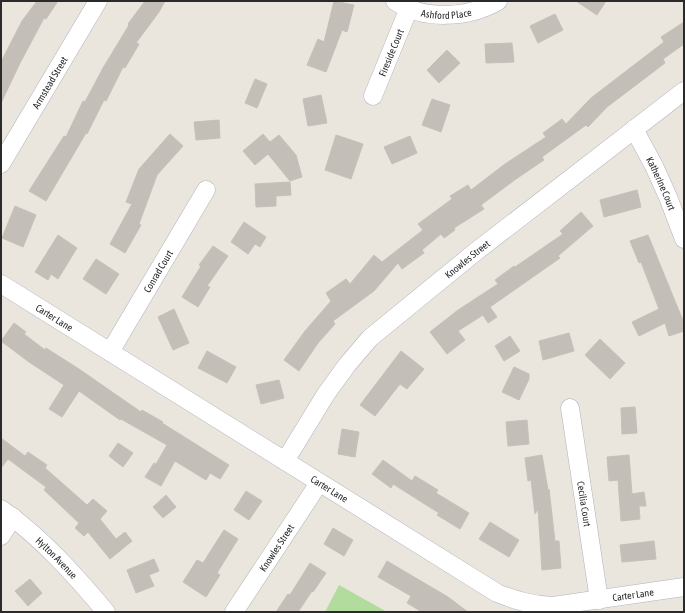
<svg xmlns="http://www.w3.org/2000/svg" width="685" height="613" viewBox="0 0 685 613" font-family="'Asap Condensed',sans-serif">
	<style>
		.green { fill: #b1dc9e }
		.building { fill: #c3bfb8; stroke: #c6c1b7 }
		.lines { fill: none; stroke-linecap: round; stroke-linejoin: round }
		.minor-casing { stroke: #b0b3bc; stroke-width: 19 }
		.minor { stroke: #fff; stroke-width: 18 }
		.labels { text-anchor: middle; stroke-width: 4; stroke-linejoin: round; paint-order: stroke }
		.street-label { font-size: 10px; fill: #2a2a2a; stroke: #fff }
	</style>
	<rect width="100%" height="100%" fill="#eae5dd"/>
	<polygon class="green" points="339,585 387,612 325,612"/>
	<g class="building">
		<polygon points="37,1 58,1 46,19 44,18 20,63 1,103 1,62 22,21"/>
		<polygon points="145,1 165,1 159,12 136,43 139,44 125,68 123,67 106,101 104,100 87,134 86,133 46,201 29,191 64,136 66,137 83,101 85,102 103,68 129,25 128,24"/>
		<polygon points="334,1 354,5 347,32 342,30 326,72 307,65 318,39 324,42"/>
		<polygon points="576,1 606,1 597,15"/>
		<polygon points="555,14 563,30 538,43 530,26"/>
		<polygon points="684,22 684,44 663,59 665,63 607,107 588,127 586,125 542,157 544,160 516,179 481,205 484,209 454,228 455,230 444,238 441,234 422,250 424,253 402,269 398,263 374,291 333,321 335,324 318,343 299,371 284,360 305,331 331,301 326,293 346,279 350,284 374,255 382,262 423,230 418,224 452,199 450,196 468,185 471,190 505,164 546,137 543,133 562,119 566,124 591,98 664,42 661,37"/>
		<polygon points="512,43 514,62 486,63 485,44"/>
		<polygon points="447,50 460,63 439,83 427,70"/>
		<polygon points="255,79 267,84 257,108 245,103"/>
		<polygon points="321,95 327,123 308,126 303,99"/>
		<polygon points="432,99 450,105 441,132 422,125"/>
		<polygon points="219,120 220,138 196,140 194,122"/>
		<polygon points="170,134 183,146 157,175 139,224 141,225 125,253 110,244 132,204 126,202 139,169"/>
		<polygon points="263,134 270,142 279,135 296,155 302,177 290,181 268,154 255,165 243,151"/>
		<polygon points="336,135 363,144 351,179 325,170"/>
		<polygon points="410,136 417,153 392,164 384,147"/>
		<polygon points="290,182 291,195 276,196 276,206 256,207 255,184"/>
		<polygon points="637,190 641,207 604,217 600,200"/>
		<polygon points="15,206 36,215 23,247 2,238"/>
		<polygon points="581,212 593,226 558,256 560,258 490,307 497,317 488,323 483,315 458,331 465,340 447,354 430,332 458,310 498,284 495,280 514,266 515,267 563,234 560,231"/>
		<polygon points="244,222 266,237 260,247 255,244 248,254 231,242"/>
		<polygon points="58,235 77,248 58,279 51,274 48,280 35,272"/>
		<polygon points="648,235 684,323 684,331 669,336 665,323 639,336 632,322 659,309 641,262 639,263 630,241"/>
		<polygon points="213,246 228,256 207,286 210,287 198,307 182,297 201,266 199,265"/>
		<polygon points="96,259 119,274 106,294 83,279"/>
		<polygon points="174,309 189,343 173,350 158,317"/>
		<polygon points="14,323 26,332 24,334 45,350 46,348 79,369 141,412 142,410 163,422 162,423 229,465 220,479 210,473 206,480 175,461 161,486 145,477 154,463 156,464 167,445 121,419 120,420 79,391 62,417 49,409 64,385 29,362 1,341"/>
		<polygon points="569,333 574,351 543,360 539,341"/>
		<polygon points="510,336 520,351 504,361 495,346"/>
		<polygon points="600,339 625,363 610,379 585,355"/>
		<polygon points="207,351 236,367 227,383 198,368"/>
		<polygon points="401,351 424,369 407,389 400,384 375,416 360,405"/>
		<polygon points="514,367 529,374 529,379 519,400 502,392"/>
		<polygon points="279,380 284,398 261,404 256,385"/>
		<polygon points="635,407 637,433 622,434 621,408"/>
		<polygon points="527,420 529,444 508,446 506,422"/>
		<polygon points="342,429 359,432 355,457 338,454"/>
		<polygon points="1,438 25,456 28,452 47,465 45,468 87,505 93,499 107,511 100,519 116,539 125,532 132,541 110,559 88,532 84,536 75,528 79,523 44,490 46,487 8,459 1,468"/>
		<polygon points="118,443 133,453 123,467 109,456"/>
		<polygon points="542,455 548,490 549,489 555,541 559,541 561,568 542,570 538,509 535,514 531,480 528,481 525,458"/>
		<polygon points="629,455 632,494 644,492 646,506 639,506 640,519 621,521 618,480 609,481 607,457"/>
		<polygon points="383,460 412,481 415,476 438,490 436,493 469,513 460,529 437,515 439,513 393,484 391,488 372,474"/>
		<polygon points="246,491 262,501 249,520 234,510"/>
		<polygon points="166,495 176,507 163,518 153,507"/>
		<polygon points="490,522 519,540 509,557 479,539"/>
		<polygon points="333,528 353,540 344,556 324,544"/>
		<polygon points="224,530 238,539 217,573 220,575 206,597 183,582 197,560 203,563"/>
		<polygon points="654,541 656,559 622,562 620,545"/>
		<polygon points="154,559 159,571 149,575 154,586 136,593 127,570"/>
		<polygon points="387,561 448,597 468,612 422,612 407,603 411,596 378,577"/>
		<polygon points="310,563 326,573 313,592 312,591 298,612 276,612 288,594 290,595"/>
		<polygon points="30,579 42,593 28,606 15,591"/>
	</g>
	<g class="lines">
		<defs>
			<g id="minor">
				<path id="s1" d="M395,1c29,20 74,17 103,0"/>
				<path id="s2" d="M373,96l36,-88"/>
				<path id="s3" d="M634,129l20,37 14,31 16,42"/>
				<path id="s4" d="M1,164l97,-163"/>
				<path id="s5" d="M1,284l496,309c20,8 35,12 56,13l131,-19"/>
				<path id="s6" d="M110,352l96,-162"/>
				<path id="s7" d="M570,408l29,192"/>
				<path id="s8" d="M285,461l41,-67 21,-29 23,-27 104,-85 210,-162"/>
				<path id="s9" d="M1,509c41,29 73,65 105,103"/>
				<polyline points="1,536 13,517"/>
				<path id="s10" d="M234,612l85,-129"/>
			</g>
		</defs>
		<use href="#minor" class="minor-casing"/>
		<use href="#minor" class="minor"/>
	</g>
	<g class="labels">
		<g class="street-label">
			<text dy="4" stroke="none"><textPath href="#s1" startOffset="54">Ashford Place</textPath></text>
			<text dy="4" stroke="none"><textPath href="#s2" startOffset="47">Fireside Court</textPath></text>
			<text dy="4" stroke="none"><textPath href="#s4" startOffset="95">Armstead Street</textPath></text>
			<text dy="4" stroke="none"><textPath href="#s3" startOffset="61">Katherine Court</textPath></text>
			<text dy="4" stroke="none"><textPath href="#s8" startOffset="275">Knowles Street</textPath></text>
			<text dy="4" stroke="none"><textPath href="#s6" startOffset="94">Conrad Court</textPath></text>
			<text dy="4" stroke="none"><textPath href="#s5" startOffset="63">Carter Lane</textPath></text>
			<text dy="4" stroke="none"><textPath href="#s5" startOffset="387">Carter Lane</textPath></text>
			<text dy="4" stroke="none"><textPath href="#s7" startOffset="97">Cecilia Court</textPath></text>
			<text dy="4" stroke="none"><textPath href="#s10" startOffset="77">Knowles Street</textPath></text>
			<text dy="4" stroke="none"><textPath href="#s9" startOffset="74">Hylton Avenue</textPath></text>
			<text dy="4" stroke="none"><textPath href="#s5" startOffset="723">Carter Lane</textPath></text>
		</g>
	</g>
	<rect width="685" height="613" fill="none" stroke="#2a2a2a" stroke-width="4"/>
</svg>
